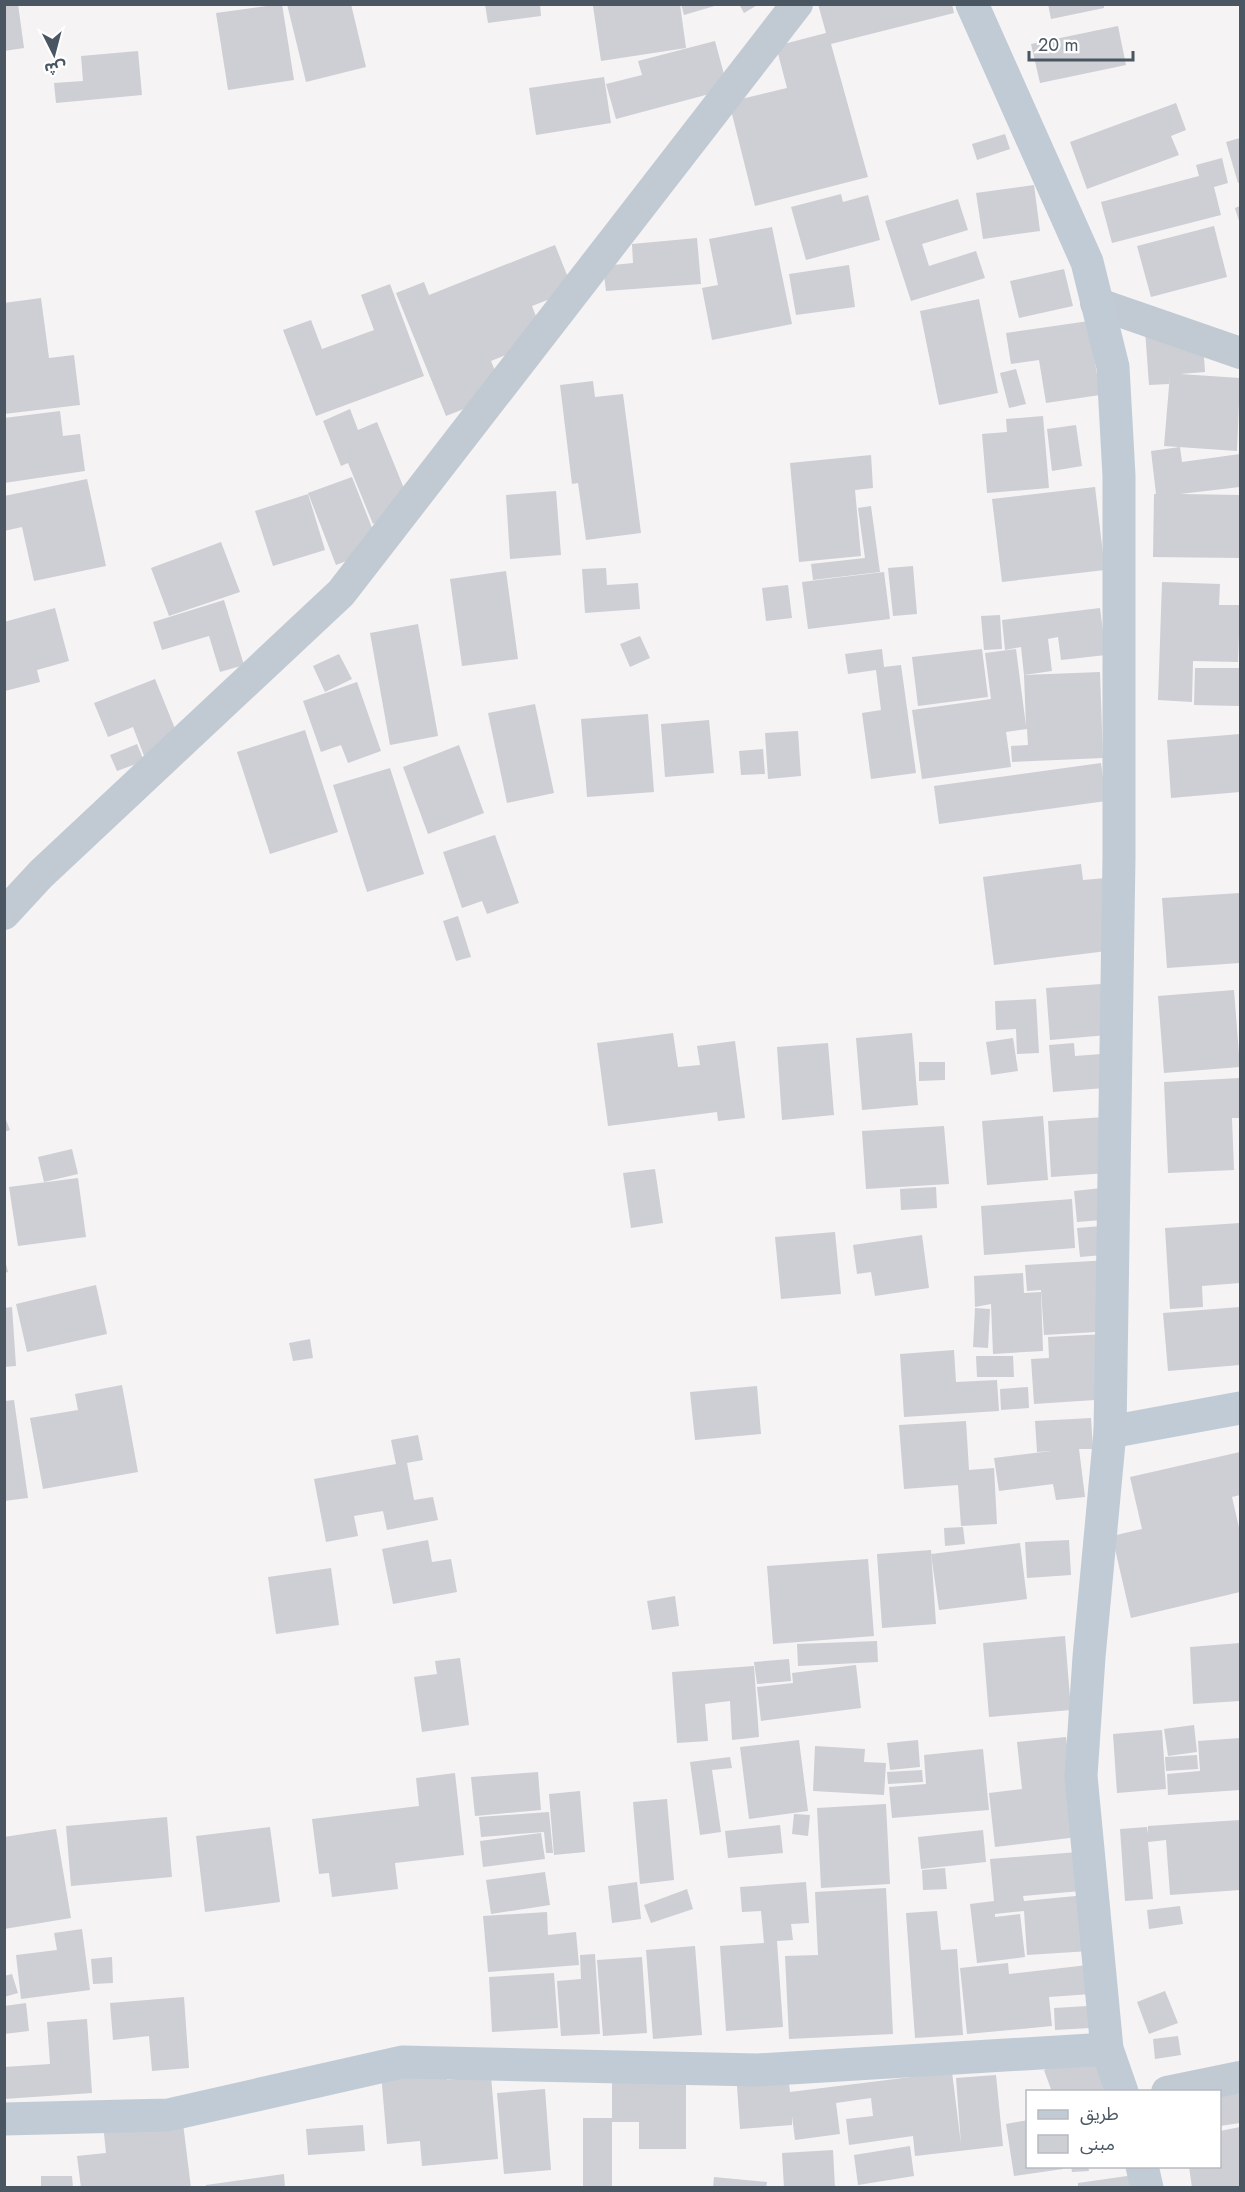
<svg xmlns="http://www.w3.org/2000/svg" width="1245" height="2192" viewBox="0 0 1245 2192" font-family="Jost,'Noto Sans Arabic',sans-serif">
	<style>
		.building { fill: #cdcfd5 }
		.lines { fill: none; stroke-linecap: round; stroke-linejoin: round }
		.street { stroke: #c1cad2; stroke-width: 32 }
		.secondary { stroke: #c1cbd6; stroke-width: 33 }
	</style>
	<rect width="100%" height="100%" fill="#f5f3f3"/>
	<g class="building">
		<polygon points="4,4 18,4 24,48 4,51"/>
		<polygon points="282,4 294,80 228,90 216,13"/>
		<polygon points="287,4 351,4 366,67 306,82"/>
		<polygon points="485,4 540,4 541,16 488,23"/>
		<polygon points="602,4 680,4 686,48 601,61 593,6"/>
		<polygon points="681,4 718,4 718,5 684,15"/>
		<polygon points="739,4 759,4 744,13"/>
		<polygon points="818,4 952,4 954,13 831,44 868,177 755,206 729,102 787,88 776,46 826,33"/>
		<polygon points="1048,4 1104,4 1104,8 1051,19"/>
		<polygon points="1118,26 1126,65 1040,83 1031,44"/>
		<polygon points="715,41 728,89 616,119 606,84 642,75 638,61"/>
		<polygon points="138,51 142,95 56,103 54,83 83,81 81,56"/>
		<polygon points="604,77 611,123 536,135 529,88"/>
		<polygon points="1176,103 1186,130 1171,136 1179,155 1087,189 1070,142"/>
		<polygon points="1005,134 1010,149 977,160 972,144"/>
		<polygon points="1240,138 1240,182 1238,183 1226,142"/>
		<polygon points="1222,158 1228,183 1214,187 1221,215 1112,243 1101,202 1199,176 1196,165"/>
		<polygon points="1034,185 1040,231 983,239 976,193"/>
		<polygon points="841,194 843,202 868,195 880,240 806,260 791,207"/>
		<polygon points="958,199 968,230 922,244 929,266 976,251 985,278 911,301 885,221"/>
		<polygon points="1240,206 1240,224 1235,208"/>
		<polygon points="1214,226 1227,277 1151,297 1137,246"/>
		<polygon points="772,227 792,324 712,340 702,288 718,285 709,239"/>
		<polygon points="697,238 701,284 606,291 603,266 633,263 632,244"/>
		<polygon points="555,245 573,290 532,306 545,339 491,361 504,393 446,416 396,293 424,282 429,295"/>
		<polygon points="849,265 855,307 796,315 789,274"/>
		<polygon points="1064,269 1073,306 1019,318 1010,281"/>
		<polygon points="390,284 424,376 316,416 283,330 311,320 322,349 374,330 361,295"/>
		<polygon points="41,298 49,358 74,355 80,405 4,414 4,303"/>
		<polygon points="979,299 998,393 939,405 920,311"/>
		<polygon points="1089,321 1100,395 1046,403 1039,360 1011,364 1006,333"/>
		<polygon points="1202,326 1205,372 1180,374 1240,378 1237,451 1164,446 1170,374 1169,384 1149,385 1145,330"/>
		<polygon points="1016,369 1026,404 1009,408 1000,373"/>
		<polygon points="593,381 595,397 623,394 641,533 586,540 578,483 572,484 560,385"/>
		<polygon points="350,409 358,430 377,422 412,508 373,524 348,463 341,466 323,421"/>
		<polygon points="60,411 63,436 80,434 85,471 4,483 4,418"/>
		<polygon points="1043,416 1049,488 987,493 982,434 1007,432 1006,419"/>
		<polygon points="1076,425 1082,466 1052,471 1047,429"/>
		<polygon points="1180,447 1182,462 1240,454 1240,487 1180,494 1240,495 1240,558 1153,557 1154,494 1156,494 1151,451"/>
		<polygon points="871,455 873,488 855,490 861,556 799,562 790,463"/>
		<polygon points="352,477 380,548 336,565 308,493"/>
		<polygon points="87,479 106,566 34,581 22,527 4,531 4,496"/>
		<polygon points="1095,487 1105,570 1002,582 992,499"/>
		<polygon points="556,491 561,555 510,559 506,495"/>
		<polygon points="308,494 325,550 273,566 255,511"/>
		<polygon points="871,506 880,572 813,580 811,564 865,558 858,508"/>
		<polygon points="221,542 240,592 169,616 151,568"/>
		<polygon points="913,566 917,614 893,616 888,568"/>
		<polygon points="606,568 607,585 638,583 640,609 585,613 582,569"/>
		<polygon points="506,571 518,659 462,666 450,579"/>
		<polygon points="884,572 890,619 808,629 802,582"/>
		<polygon points="1162,582 1220,584 1219,605 1240,605 1238,662 1193,661 1192,702 1158,700"/>
		<polygon points="788,585 792,618 766,621 762,588"/>
		<polygon points="224,600 244,665 220,672 209,636 162,650 153,622"/>
		<polygon points="55,608 69,661 37,670 40,682 5,691 4,622"/>
		<polygon points="1100,608 1106,655 1061,660 1058,637 1048,639 1052,671 1024,675 1021,647 1005,650 1002,620"/>
		<polygon points="1000,615 1002,649 984,650 981,616"/>
		<polygon points="418,624 438,736 390,745 370,633"/>
		<polygon points="640,636 650,658 630,667 620,644"/>
		<polygon points="882,649 884,667 901,665 916,773 871,779 862,713 881,710 876,670 848,674 845,654"/>
		<polygon points="982,649 988,697 918,706 912,657"/>
		<polygon points="1016,649 1026,726 1024,675 1100,672 1103,758 1012,762 1011,746 1028,745 1027,729 1006,732 1011,767 922,779 912,710 991,699 985,653"/>
		<polygon points="339,654 352,679 325,692 313,666"/>
		<polygon points="1195,668 1240,668 1240,706 1194,705"/>
		<polygon points="155,679 182,746 146,761 133,727 108,737 94,703"/>
		<polygon points="357,682 381,751 348,763 341,745 321,752 303,701"/>
		<polygon points="535,704 554,793 507,803 488,713"/>
		<polygon points="648,714 654,792 587,797 581,719"/>
		<polygon points="709,720 714,773 665,777 661,724"/>
		<polygon points="305,730 338,832 270,854 237,752"/>
		<polygon points="798,731 801,776 768,779 765,733"/>
		<polygon points="1240,734 1240,792 1171,798 1167,740"/>
		<polygon points="137,744 144,761 117,771 110,755"/>
		<polygon points="459,745 484,813 428,834 403,767"/>
		<polygon points="763,749 765,774 741,775 739,751"/>
		<polygon points="1101,763 1106,801 939,824 934,786"/>
		<polygon points="390,768 424,874 367,892 333,785"/>
		<polygon points="495,835 519,903 487,914 482,901 462,908 443,852"/>
		<polygon points="1081,864 1083,880 1106,878 1115,950 994,965 983,877"/>
		<polygon points="1240,893 1240,963 1167,968 1162,898"/>
		<polygon points="458,916 471,957 456,961 443,921"/>
		<polygon points="1115,983 1119,1034 1050,1040 1046,988"/>
		<polygon points="1234,990 1240,1067 1164,1073 1158,996"/>
		<polygon points="1036,999 1039,1053 1017,1054 1016,1029 996,1030 995,1001"/>
		<polygon points="673,1033 678,1067 700,1065 697,1046 735,1041 745,1118 718,1121 717,1112 608,1126 597,1043"/>
		<polygon points="912,1033 918,1105 862,1110 856,1038"/>
		<polygon points="1013,1038 1018,1071 991,1075 986,1042"/>
		<polygon points="828,1043 834,1115 782,1120 777,1047"/>
		<polygon points="1074,1043 1075,1056 1115,1053 1118,1087 1053,1092 1049,1045"/>
		<polygon points="919,1062 945,1062 945,1080 919,1081"/>
		<polygon points="1240,1078 1240,1118 1232,1118 1234,1170 1168,1173 1164,1082"/>
		<polygon points="4,1115 10,1130 4,1132"/>
		<polygon points="1043,1116 1048,1180 987,1185 982,1121"/>
		<polygon points="1104,1117 1108,1173 1051,1177 1048,1121"/>
		<polygon points="944,1126 949,1184 866,1189 862,1131"/>
		<polygon points="72,1149 78,1174 44,1182 38,1157"/>
		<polygon points="655,1169 663,1223 631,1228 623,1173"/>
		<polygon points="78,1178 86,1237 18,1246 9,1187"/>
		<polygon points="936,1187 937,1208 901,1210 900,1189"/>
		<polygon points="1111,1187 1114,1219 1077,1222 1074,1191"/>
		<polygon points="1072,1199 1075,1248 984,1255 981,1206"/>
		<polygon points="1240,1223 1240,1283 1202,1286 1203,1307 1170,1309 1165,1228"/>
		<polygon points="1101,1226 1103,1255 1080,1257 1077,1228"/>
		<polygon points="835,1232 841,1294 781,1299 775,1237"/>
		<polygon points="922,1235 929,1288 875,1296 871,1272 857,1274 853,1245"/>
		<polygon points="4,1256 8,1272 4,1273"/>
		<polygon points="1109,1260 1113,1331 1044,1335 1041,1290 1027,1291 1025,1265"/>
		<polygon points="1023,1273 1024,1293 1041,1292 1043,1351 993,1354 991,1304 975,1307 974,1276"/>
		<polygon points="96,1285 107,1334 27,1352 16,1304"/>
		<polygon points="12,1307 16,1366 4,1367 4,1308"/>
		<polygon points="1240,1307 1240,1365 1168,1371 1163,1313"/>
		<polygon points="975,1308 990,1309 988,1348 973,1347"/>
		<polygon points="1105,1334 1110,1399 1034,1404 1031,1359 1049,1358 1048,1337"/>
		<polygon points="310,1339 313,1358 293,1361 289,1343"/>
		<polygon points="954,1350 956,1382 997,1380 999,1411 904,1417 900,1354"/>
		<polygon points="976,1356 1013,1356 1014,1377 977,1377"/>
		<polygon points="122,1385 138,1472 43,1489 30,1418 78,1410 75,1394"/>
		<polygon points="757,1386 761,1434 695,1440 690,1392"/>
		<polygon points="1028,1387 1029,1408 1001,1410 1000,1389"/>
		<polygon points="14,1400 28,1498 4,1501 4,1401"/>
		<polygon points="1091,1418 1093,1449 1079,1449 1085,1497 1056,1500 1053,1484 999,1491 994,1458 1051,1451 1037,1452 1035,1421"/>
		<polygon points="966,1421 969,1470 994,1468 997,1524 961,1526 958,1485 904,1489 899,1425"/>
		<polygon points="418,1435 423,1460 407,1463 414,1500 433,1497 438,1520 387,1530 383,1511 354,1516 358,1536 326,1542 314,1479 396,1464 391,1440"/>
		<polygon points="1240,1452 1240,1495 1232,1497 1240,1532 1240,1592 1131,1618 1112,1536 1142,1529 1130,1477"/>
		<polygon points="963,1527 965,1544 945,1546 944,1528"/>
		<polygon points="428,1540 432,1562 451,1559 457,1592 393,1604 382,1549"/>
		<polygon points="1069,1540 1071,1575 1027,1578 1025,1542"/>
		<polygon points="1020,1543 1027,1599 939,1610 931,1554"/>
		<polygon points="931,1550 936,1624 882,1628 877,1554"/>
		<polygon points="868,1559 874,1636 773,1644 767,1566"/>
		<polygon points="331,1568 339,1625 276,1634 268,1577"/>
		<polygon points="675,1596 679,1626 652,1630 647,1601"/>
		<polygon points="1065,1636 1071,1710 989,1717 983,1643"/>
		<polygon points="877,1641 878,1662 798,1666 797,1644"/>
		<polygon points="1240,1643 1240,1701 1193,1704 1190,1647"/>
		<polygon points="460,1658 469,1725 422,1732 414,1677 437,1674 435,1661"/>
		<polygon points="789,1659 791,1681 757,1684 754,1662"/>
		<polygon points="856,1665 861,1708 761,1721 757,1687 793,1683 792,1673"/>
		<polygon points="754,1666 759,1737 732,1740 730,1701 705,1704 708,1741 677,1743 672,1672"/>
		<polygon points="1194,1725 1197,1752 1168,1756 1164,1729"/>
		<polygon points="1162,1730 1166,1789 1117,1793 1113,1734"/>
		<polygon points="1066,1737 1078,1837 995,1847 989,1793 1022,1789 1017,1742"/>
		<polygon points="1240,1738 1240,1790 1168,1795 1167,1774 1200,1771 1198,1741"/>
		<polygon points="799,1740 808,1811 749,1819 740,1747"/>
		<polygon points="918,1740 920,1767 890,1770 887,1743"/>
		<polygon points="815,1746 865,1749 864,1762 886,1763 884,1795 813,1791"/>
		<polygon points="983,1749 989,1810 892,1818 889,1787 926,1784 924,1755"/>
		<polygon points="1197,1755 1198,1769 1166,1771 1165,1757"/>
		<polygon points="730,1757 732,1768 712,1770 721,1832 700,1835 690,1762"/>
		<polygon points="922,1770 923,1782 888,1784 887,1772"/>
		<polygon points="538,1772 541,1810 475,1816 471,1777"/>
		<polygon points="455,1773 464,1855 395,1863 398,1889 332,1897 329,1873 319,1874 312,1819 419,1806 416,1778"/>
		<polygon points="580,1791 585,1852 554,1855 549,1794"/>
		<polygon points="667,1799 674,1880 640,1884 633,1802"/>
		<polygon points="886,1804 890,1884 821,1888 817,1808"/>
		<polygon points="549,1812 553,1853 546,1853 544,1832 481,1837 479,1817"/>
		<polygon points="794,1814 810,1815 808,1836 792,1834"/>
		<polygon points="167,1817 172,1877 71,1886 66,1826"/>
		<polygon points="1240,1820 1240,1890 1170,1895 1166,1840 1148,1842 1153,1899 1125,1901 1120,1829 1147,1827 1148,1834 1148,1826"/>
		<polygon points="780,1825 783,1853 728,1858 725,1831"/>
		<polygon points="270,1827 280,1902 205,1912 196,1836"/>
		<polygon points="56,1829 71,1918 4,1929 4,1837"/>
		<polygon points="983,1830 986,1862 921,1869 918,1837"/>
		<polygon points="541,1833 545,1859 483,1867 480,1841"/>
		<polygon points="1078,1852 1081,1891 1023,1896 1024,1901 1086,1895 1090,1951 1027,1955 1024,1911 995,1914 995,1917 1020,1914 1025,1957 977,1963 970,1904 994,1901 990,1859"/>
		<polygon points="945,1868 947,1889 923,1890 922,1870"/>
		<polygon points="545,1872 550,1905 491,1914 486,1880"/>
		<polygon points="637,1882 641,1919 612,1923 608,1886"/>
		<polygon points="806,1882 809,1923 791,1924 793,1940 777,1941 783,2027 726,2031 720,1946 764,1943 761,1911 742,1912 740,1887"/>
		<polygon points="886,1888 893,2034 789,2039 785,1956 818,1955 815,1892"/>
		<polygon points="687,1889 693,1909 651,1923 644,1905"/>
		<polygon points="1180,1906 1183,1924 1149,1929 1147,1910"/>
		<polygon points="937,1911 941,1950 957,1949 963,2035 915,2038 906,1913"/>
		<polygon points="547,1912 548,1935 576,1932 579,1965 488,1972 483,1916"/>
		<polygon points="82,1929 90,1990 21,1999 16,1955 57,1950 54,1933"/>
		<polygon points="695,1946 702,2035 653,2039 646,1950"/>
		<polygon points="595,1954 600,2034 561,2036 557,1981 581,1979 580,1955"/>
		<polygon points="112,1957 113,1983 93,1984 91,1959"/>
		<polygon points="642,1957 647,2033 603,2036 597,1960"/>
		<polygon points="1008,1963 1009,1974 1088,1965 1091,1994 1049,1997 1052,2026 967,2034 960,1968"/>
		<polygon points="554,1973 558,2028 492,2032 489,1977"/>
		<polygon points="12,1974 18,1993 4,1997 4,1976"/>
		<polygon points="1165,1991 1178,2023 1149,2034 1137,2002"/>
		<polygon points="184,1997 189,2068 152,2071 149,2036 113,2040 110,2003"/>
		<polygon points="26,2003 29,2031 4,2034 4,2006"/>
		<polygon points="1088,2006 1090,2028 1055,2030 1054,2008"/>
		<polygon points="87,2019 92,2093 4,2099 4,2067 50,2064 47,2022"/>
		<polygon points="1178,2036 1181,2055 1155,2059 1153,2039"/>
		<polygon points="1108,2046 1125,2092 1052,2092 1044,2070"/>
		<polygon points="446,2067 447,2080 491,2076 498,2159 422,2166 420,2141 387,2144 381,2073"/>
		<polygon points="952,2072 961,2144 956,2078 996,2075 1003,2146 915,2156 913,2136 849,2145 846,2119 873,2116 871,2098 836,2103 840,2134 795,2140 792,2116 792,2125 740,2129 737,2086 789,2083 790,2092"/>
		<polygon points="686,2073 686,2149 639,2149 639,2122 612,2122 612,2187 583,2187 583,2118 612,2118 612,2074"/>
		<polygon points="1240,2082 1240,2123 1220,2126 1220,2092"/>
		<polygon points="545,2089 551,2170 504,2174 497,2093"/>
		<polygon points="182,2115 191,2188 81,2188 77,2156 106,2153 103,2124"/>
		<polygon points="1028,2120 1028,2166 1063,2166 1063,2169 1014,2176 1006,2124"/>
		<polygon points="363,2125 365,2151 308,2155 306,2129"/>
		<polygon points="1240,2127 1240,2188 1192,2188 1189,2166 1220,2166 1220,2131"/>
		<polygon points="910,2146 914,2176 858,2185 854,2155"/>
		<polygon points="833,2150 835,2188 784,2188 782,2153"/>
		<polygon points="1071,2166 1088,2166 1089,2171 1072,2172"/>
		<polygon points="284,2174 285,2188 206,2188 206,2185"/>
		<polygon points="1141,2174 1143,2188 1078,2188 1078,2183"/>
		<polygon points="41,2176 72,2176 73,2188 41,2188"/>
		<polygon points="714,2177 767,2182 766,2188 713,2188"/>
	</g>
	<g class="lines">
		<g class="street">
			<polyline points="1096,303 1240,353"/>
			<polyline points="4,914 41,874 341,593 797,4"/>
			<polyline points="1167,2092 1240,2077"/>
		</g>
		<g class="secondary">
			<polyline points="972,4 1087,262 1113,367 1119,476 1119,857 1110,1432 1089,1657 1081,1776 1107,2049 1122,2092"/>
			<polyline points="1110,1432 1240,1408"/>
			<polyline points="4,2119 168,2115 402,2062 757,2070 1107,2049"/>
			<polyline points="1142,2166 1147,2188"/>
		</g>
	</g>
	<rect width="1245" height="2192" fill="none" stroke="#4a5661" stroke-width="12"/>
	<rect x="1026" y="2090" width="195" height="78" fill="#ffffff" stroke="#b7bbc0" stroke-width="1.5"/>
	<rect x="1038" y="2110" width="30" height="9" fill="#c1cbd6" stroke="#b7bbc0" stroke-width="1.5"/>
	<text x="1080" y="2120" font-size="18" fill="#4a5661">طريق</text>
	<rect x="1038" y="2135" width="30" height="18" fill="#cdcfd5" stroke="#b7bbc0" stroke-width="1.5"/>
	<text x="1080" y="2150" font-size="18" fill="#4a5661">مبنى</text>
	<g transform="translate(54 54) rotate(174)" stroke="#ffffff" stroke-width="4.5" paint-order="stroke">
	<path d="M0-4.5L10 22L0 15L-10 22Z" fill="#4a5661"/>
	<text y="-9" font-size="16" font-weight="bold" text-anchor="middle" fill="#4a5661">ش</text>
	</g>
	<path d="M1029 51v9h104v-9" fill="none" stroke="#4a5661" stroke-width="3"/>
	<text x="1038" y="51" font-size="18" fill="#4a5661" stroke="#ffffff" stroke-width="4.5" paint-order="stroke">20 m</text>
</svg>
